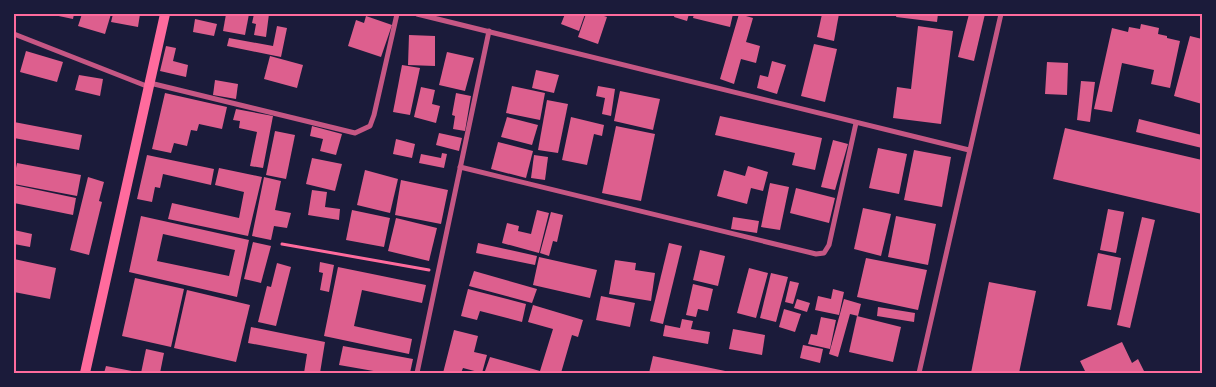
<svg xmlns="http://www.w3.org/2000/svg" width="1216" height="387" viewBox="0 0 1216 387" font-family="'Asap Condensed',sans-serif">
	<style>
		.building { fill: #dd5f8e; fill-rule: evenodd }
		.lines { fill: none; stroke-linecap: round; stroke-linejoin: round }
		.path { stroke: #ff6b9d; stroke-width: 3 }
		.minor { stroke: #c65784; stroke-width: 5 }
		.secondary { stroke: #ff6b9d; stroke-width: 10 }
		.neatline { fill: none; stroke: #ff6b9d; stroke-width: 2 }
	</style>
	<rect width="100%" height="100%" fill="#1b1b3a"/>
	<g class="building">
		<polygon points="49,14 74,14 73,19"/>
		<polygon points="82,14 111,14 105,34 78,26"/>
		<polygon points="113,14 140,14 138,27 111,22"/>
		<polygon points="226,14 249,14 245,35 223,31"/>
		<polygon points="254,14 269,14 266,37 254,35 256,24 252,23"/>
		<polygon points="565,14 585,14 579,31 561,24"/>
		<polygon points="586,14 601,14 601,15 607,17 598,44 578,37"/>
		<polygon points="675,14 689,14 687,21 674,17"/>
		<polygon points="694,14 733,14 730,27 693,18"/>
		<polygon points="739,14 753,18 746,42 760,46 756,63 741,59 734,84 720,79"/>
		<polygon points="822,14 839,14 834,41 817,37"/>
		<polygon points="897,14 938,14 937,22 896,17"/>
		<polygon points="969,14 985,14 974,61 958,57"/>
		<polygon points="366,16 392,25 381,57 348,46 356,20 364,23"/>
		<polygon points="195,19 217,24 214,36 193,32"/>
		<polygon points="1141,24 1159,28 1158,34 1167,36 1167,38 1180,41 1170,88 1151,84 1154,70 1122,63 1112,112 1094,109 1112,28 1128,32 1129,27 1140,29"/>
		<polygon points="277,26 287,28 281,57 227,46 229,38 273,46"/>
		<polygon points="918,26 953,31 941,124 893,118 897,87 911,89"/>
		<polygon points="409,35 435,36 435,66 408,65"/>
		<polygon points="1190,36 1202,39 1202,104 1174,96"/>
		<polygon points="814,44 837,49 825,102 801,96"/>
		<polygon points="166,46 176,48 173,61 188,65 186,77 160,71"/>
		<polygon points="26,51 63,62 57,82 20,72"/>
		<polygon points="447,52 474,58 465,91 439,85"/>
		<polygon points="270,56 303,65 297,88 264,79"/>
		<polygon points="772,61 786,65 777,94 757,88 760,75 768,77"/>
		<polygon points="1047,62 1068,63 1067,95 1045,94"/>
		<polygon points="402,65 420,68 410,115 393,112"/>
		<polygon points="536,70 559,75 554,93 532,88"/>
		<polygon points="79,75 103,79 100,96 75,90"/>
		<polygon points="215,80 238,84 236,99 213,95"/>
		<polygon points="1081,81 1095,82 1090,122 1077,120"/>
		<polygon points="512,86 545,93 540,120 506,113"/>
		<polygon points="598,86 615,89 611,116 602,114 605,98 596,96"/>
		<polygon points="421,87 435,90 432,104 440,106 436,123 414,117"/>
		<polygon points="620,91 660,99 653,130 614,121"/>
		<polygon points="165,93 227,107 222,129 199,124 197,131 191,130 187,146 174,143 171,153 152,149"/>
		<polygon points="456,93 471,96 465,131 453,129 455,116 452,115"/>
		<polygon points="547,100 568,104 558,153 538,150"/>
		<polygon points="236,109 273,116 263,168 250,166 257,132 239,128 240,121 233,120"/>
		<polygon points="720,116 822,138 815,170 792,165 795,153 715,135"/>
		<polygon points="507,117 538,125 532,145 501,137"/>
		<polygon points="571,117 604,125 602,136 594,134 587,165 562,160"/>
		<polygon points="1139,119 1202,135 1202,148 1136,132"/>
		<polygon points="14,122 82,135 79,150 14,138"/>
		<polygon points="312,126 342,134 336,155 320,151 323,139 310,136"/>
		<polygon points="616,126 655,134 641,201 602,193"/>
		<polygon points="1065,128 1202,160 1202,214 1053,179"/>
		<polygon points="275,131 295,135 286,179 266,175"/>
		<polygon points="439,133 462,138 459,151 436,145"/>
		<polygon points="396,139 415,144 412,158 393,154"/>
		<polygon points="833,140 848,144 835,190 821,187"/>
		<polygon points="498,142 533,151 526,178 491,169"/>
		<polygon points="878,148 907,154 899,194 869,188"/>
		<polygon points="914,150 951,157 942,207 904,200"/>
		<polygon points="442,153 447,154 444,168 419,163 421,154 441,158"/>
		<polygon points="147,155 214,169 211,185 163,174 160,188 155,187 152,202 137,199"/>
		<polygon points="534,155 548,157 545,180 531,178"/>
		<polygon points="312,158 342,164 335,191 306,184"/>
		<polygon points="17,163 81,175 77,196 14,184 14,172 15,173"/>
		<polygon points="748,166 768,172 763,191 751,188 747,204 717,196 724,170 745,176"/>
		<polygon points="219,168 262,177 248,236 168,219 172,203 239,218 244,192 215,185"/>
		<polygon points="365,170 398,179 390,213 357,205"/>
		<polygon points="88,177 104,182 99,201 102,202 89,255 70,250"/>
		<polygon points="264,177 281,181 275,210 291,213 287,228 274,226 271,240 252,236"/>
		<polygon points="401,180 448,190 441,224 395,215"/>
		<polygon points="770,183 789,187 780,230 761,227"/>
		<polygon points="14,185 76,198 73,215 14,203"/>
		<polygon points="796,188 835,198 829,223 790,213"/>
		<polygon points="312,190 327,192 325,207 340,209 339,220 308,215"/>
		<polygon points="863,208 891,214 881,256 854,249"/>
		<polygon points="1108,209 1124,212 1116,253 1100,250"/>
		<polygon points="352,210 390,218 384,247 346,240"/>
		<polygon points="537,210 549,213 539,253 502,243 507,223 519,226 518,231 531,234"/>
		<polygon points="551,212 563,215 557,242 553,241 549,256 540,253"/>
		<path d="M141,216l108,24 -12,57 -108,-25zM163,234l72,16 -6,26 -72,-15z"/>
		<polygon points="896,216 936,224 928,265 888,257"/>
		<polygon points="733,217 759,221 757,233 731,229"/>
		<polygon points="1142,217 1155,220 1130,328 1117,325"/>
		<polygon points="396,218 437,228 429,261 388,251"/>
		<polygon points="14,230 32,234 30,247 14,244"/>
		<polygon points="253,242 271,246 261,283 244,279"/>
		<polygon points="478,243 537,256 535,265 476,253"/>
		<polygon points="669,243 682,246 663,324 650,321"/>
		<polygon points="700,250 725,256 718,286 693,280"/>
		<polygon points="1098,253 1121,258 1111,310 1087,306"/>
		<polygon points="539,257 597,270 590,298 533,285"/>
		<polygon points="866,258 927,270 918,310 857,297"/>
		<polygon points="14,259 56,268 50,299 14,292"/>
		<polygon points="615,260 636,263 635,270 655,273 651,301 609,294"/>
		<polygon points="320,262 334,265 329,292 320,290 323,273 319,272"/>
		<polygon points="277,263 291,267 276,326 258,322 267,286 271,287"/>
		<polygon points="338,267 426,285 422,303 362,290 354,326 412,339 409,354 324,336"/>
		<polygon points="749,268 768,273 756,318 737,313"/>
		<polygon points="474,271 537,289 532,303 469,286"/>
		<polygon points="771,273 788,277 776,322 760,318"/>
		<polygon points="135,278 184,289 171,347 122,336"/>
		<polygon points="790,281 799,283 793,304 785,302"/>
		<polygon points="989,282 1036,291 1019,373 971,373"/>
		<polygon points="693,284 713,289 708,311 698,309 696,317 686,315"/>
		<polygon points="468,289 526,304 522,322 480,311 477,320 461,316"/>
		<polygon points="833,289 844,292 839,315 815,310 818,296 831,299"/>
		<polygon points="187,290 250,305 236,362 174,348"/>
		<polygon points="601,296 635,303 630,327 596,320"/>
		<polygon points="797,299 810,303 807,312 794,308"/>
		<polygon points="844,299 861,304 858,316 850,314 838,357 829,354"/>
		<polygon points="533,305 583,320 578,337 572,335 561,373 492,373 485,371 490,357 540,371 553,329 528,322"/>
		<polygon points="878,307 915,313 914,322 877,316"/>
		<polygon points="784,309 801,314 795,332 779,327"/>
		<polygon points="857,316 901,327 893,362 849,352"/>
		<polygon points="821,317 836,320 830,349 808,344 811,334 817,335"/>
		<polygon points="682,319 693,321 691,329 710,332 708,344 663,336 665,325 680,328"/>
		<polygon points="251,327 325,342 320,373 304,373 307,354 248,343"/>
		<polygon points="733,329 765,335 762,355 729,349"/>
		<polygon points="454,330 478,336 474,352 487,355 482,373 463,368 461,373 443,373"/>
		<polygon points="1122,342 1132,363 1138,359 1145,373 1086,373 1080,361"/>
		<polygon points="803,345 823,349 820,363 800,358"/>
		<polygon points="343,346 413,359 410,373 385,373 339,365"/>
		<polygon points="146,349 164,353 160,373 141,373"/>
		<polygon points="653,356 730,372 730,373 649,373"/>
		<polygon points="106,366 137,372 137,373 104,373"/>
	</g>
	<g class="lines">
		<polyline class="path" points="282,244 429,270"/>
		<g class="minor">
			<polyline points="417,14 969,150"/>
			<polyline points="14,34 149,87 150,83 355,133 370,126 374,115 397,14"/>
			<polyline points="460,167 816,254 824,253 829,245 856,123"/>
			<polyline points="417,373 489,31"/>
			<polyline points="919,373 1001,14"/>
		</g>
		<polyline class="secondary" points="85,373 165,14"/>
	</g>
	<rect width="1216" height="387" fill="none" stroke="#1b1b3a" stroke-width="30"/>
	<rect x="15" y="15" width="1186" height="357" class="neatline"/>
</svg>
